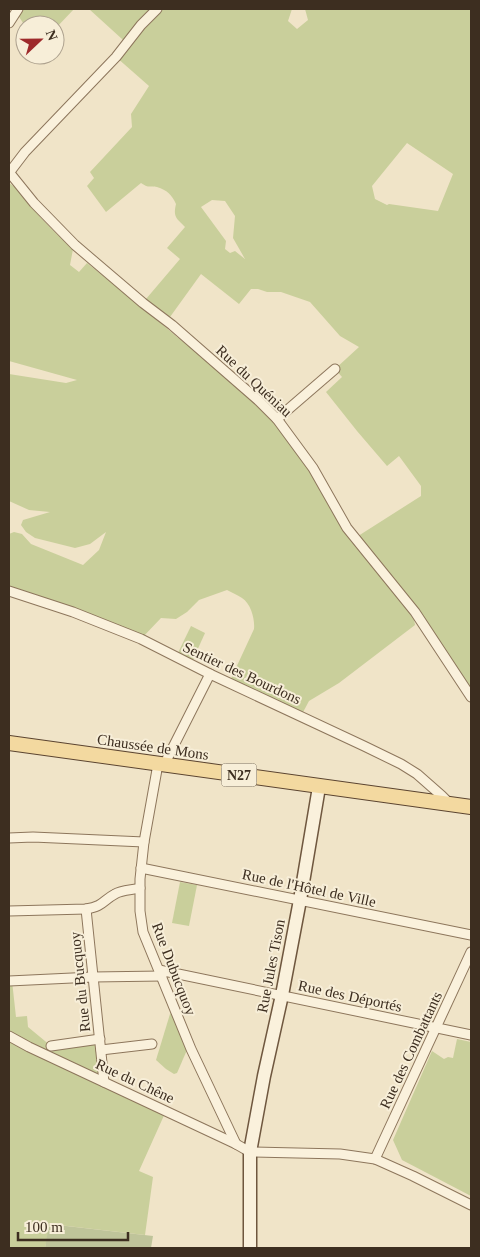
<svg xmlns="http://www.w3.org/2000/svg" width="480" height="1257" viewBox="0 0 480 1257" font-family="'Times New Roman',serif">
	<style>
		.green { fill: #c9cf9b; fill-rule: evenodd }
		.cemetery { fill: #bfc49a }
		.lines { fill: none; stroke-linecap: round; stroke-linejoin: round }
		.street-casing { stroke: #8d765c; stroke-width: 11 }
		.secondary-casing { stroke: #6f573f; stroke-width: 15 }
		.primary-casing { stroke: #5b4430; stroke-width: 16 }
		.street { stroke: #faf1dc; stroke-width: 9 }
		.secondary { stroke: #faf1dc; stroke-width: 12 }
		.primary { stroke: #f3d9a0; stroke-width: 14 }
		.labels { text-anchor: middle; stroke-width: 4; stroke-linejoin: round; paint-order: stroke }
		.shield { fill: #f7eed8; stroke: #756857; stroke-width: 1 }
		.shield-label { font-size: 14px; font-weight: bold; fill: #3d2e20 }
		.street-label { font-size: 15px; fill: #3d2e20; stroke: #f7eed8 }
	</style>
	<rect width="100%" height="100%" fill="#f0e4c8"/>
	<g class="green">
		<polygon points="18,9 74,9 55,29 55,25 25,25 25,26 16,12"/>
		<path d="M89,9h203l-4,12 9,8 11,-9 -3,-11h166v688l-56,-84 -1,6 1,6 -76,58 -30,18 -8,15 -72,-33 25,-54c1,-10 -3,-25 -12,-31 -4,-3 -10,-5 -15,-8l-28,10 -12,12 -11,7 -15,-1 -20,21 -132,-48v-57l5,-2 8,2 9,10 52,21 16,-15 7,-18 -16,12 -15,4 -40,-10 -9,-6 -5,-7 2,-5 27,-8 -21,-2 -20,-9v-127l57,9 11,-3 -68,-19v-178c13,7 24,27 35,38 9,10 19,19 29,28l-3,16 9,7 8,-9 55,44 35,30 72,55 19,17 87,129 66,-42v-10l-22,-30 -12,10 -30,-35 -31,-39 16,-15 -7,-8 24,-22 -19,-11 -30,-34 -29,-10h-14l-9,-3h-7l-12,15 -38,-30 -31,43 -24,-18 34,-40 -13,-11 18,-21c-9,-9 -12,-10 -9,-23 -4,-9 -9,-14 -19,-17 -8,-2 -7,2 -16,-4l-35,29 -19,-26 7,-8 -4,-6 42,-45 -1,-13 18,-28 -33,-29 10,-12 -4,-6zM407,143l46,31 -15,37 -49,-7 -2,1 -12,-6 -3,-13zM212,200l13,1 10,15 -2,22 12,21 -10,-8 -5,2 -5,-4 1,-8 -25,-34z"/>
		<polygon points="191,626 205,633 191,664 176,657"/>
		<polygon points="180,882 197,885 189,926 172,923"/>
		<polygon points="9,981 12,981 16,1017 27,1016 28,1027 51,1046 100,1039 104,1082 166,1111 139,1171 153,1177 145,1235 50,1224 45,1248 9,1248"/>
		<polygon points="172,1012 187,1050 177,1073 174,1074 166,1069 156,1060 170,1014"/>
		<polygon points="457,1039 471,1042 471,1196 402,1160 393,1140 432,1051 444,1059 448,1057 453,1058"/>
	</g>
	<polygon class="cemetery" points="49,1224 153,1236 151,1248 45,1248"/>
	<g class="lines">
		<defs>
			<g id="street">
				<polyline points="9,23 18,9"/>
				<polyline points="9,172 34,203 75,245 143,303 172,325 259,401 277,419 313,468 347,528 415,612 471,697"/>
				<polyline points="9,173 25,152 116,57 141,25 157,9"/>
				<polyline points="277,419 335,369"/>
				<polyline points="9,591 73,612 141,639 210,674 364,746 401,764 417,774 442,796 450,804"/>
				<polyline points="158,764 144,842 140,879 140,911 143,932 191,1049 236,1144"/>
				<polyline points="164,765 210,674"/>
				<polyline points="9,838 33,837 144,842"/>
				<polyline points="141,868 471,935"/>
				<polyline points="86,909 104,1082"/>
				<path d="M9,911l77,-2c18,-3 16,-8 29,-15 6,-4 17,-4 25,-6"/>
				<polyline points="159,970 471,1035"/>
				<polyline points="9,981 93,977 162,976"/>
				<polyline points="9,1036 29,1047 236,1144 250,1152 340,1154 375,1159 413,1176 471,1205"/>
				<polyline points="51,1046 100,1039"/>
				<polyline points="101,1050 152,1044"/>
				<polyline points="375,1159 471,952"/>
			</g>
			<polyline id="secondary" points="250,1248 250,1152 264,1076 282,995 300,900 319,787"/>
			<polyline id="primary" points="9,743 471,807"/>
		</defs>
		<use href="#street" class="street-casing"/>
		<use href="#secondary" class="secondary-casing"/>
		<use href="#primary" class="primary-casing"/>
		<use href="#street" class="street"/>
		<use href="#secondary" class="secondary"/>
		<use href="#primary" class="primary"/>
	</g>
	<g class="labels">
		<rect class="shield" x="221.5" y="763.5" width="35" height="23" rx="4"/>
		<g class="shield-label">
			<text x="239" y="780">N27</text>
		</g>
		<g class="street-label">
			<text transform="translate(254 381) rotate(43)" y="5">Rue du Quéniau</text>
			<text transform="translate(242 673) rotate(25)" y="5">Sentier des Bourdons</text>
			<text transform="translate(153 747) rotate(8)" y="5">Chaussée de Mons</text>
			<text transform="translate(309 888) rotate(12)" y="5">Rue de l'Hôtel de Ville</text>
			<text transform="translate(271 966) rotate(-79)" y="5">Rue Jules Tison</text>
			<text transform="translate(174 969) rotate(69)" y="5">Rue Dubucquoy</text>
			<text transform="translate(80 982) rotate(-96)" y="5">Rue du Bucquoy</text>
			<text transform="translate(350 996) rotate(12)" y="5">Rue des Déportés</text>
			<text transform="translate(411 1050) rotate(-65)" y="5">Rue des Combattants</text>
			<text transform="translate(135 1081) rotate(25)" y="5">Rue du Chêne</text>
		</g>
	</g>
	<rect width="480" height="1257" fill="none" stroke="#3d2e20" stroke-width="20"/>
	<g transform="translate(40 40) rotate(68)"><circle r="24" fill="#f7eed8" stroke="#ada18e"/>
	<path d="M0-4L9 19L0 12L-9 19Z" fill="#9e2a2b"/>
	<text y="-8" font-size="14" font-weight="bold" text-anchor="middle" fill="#3d2e20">N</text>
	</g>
	<path d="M18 1232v8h110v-8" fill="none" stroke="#3d2e20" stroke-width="2.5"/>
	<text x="25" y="1232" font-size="15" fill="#3d2e20" stroke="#f7eed8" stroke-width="4" paint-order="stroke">100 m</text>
</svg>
